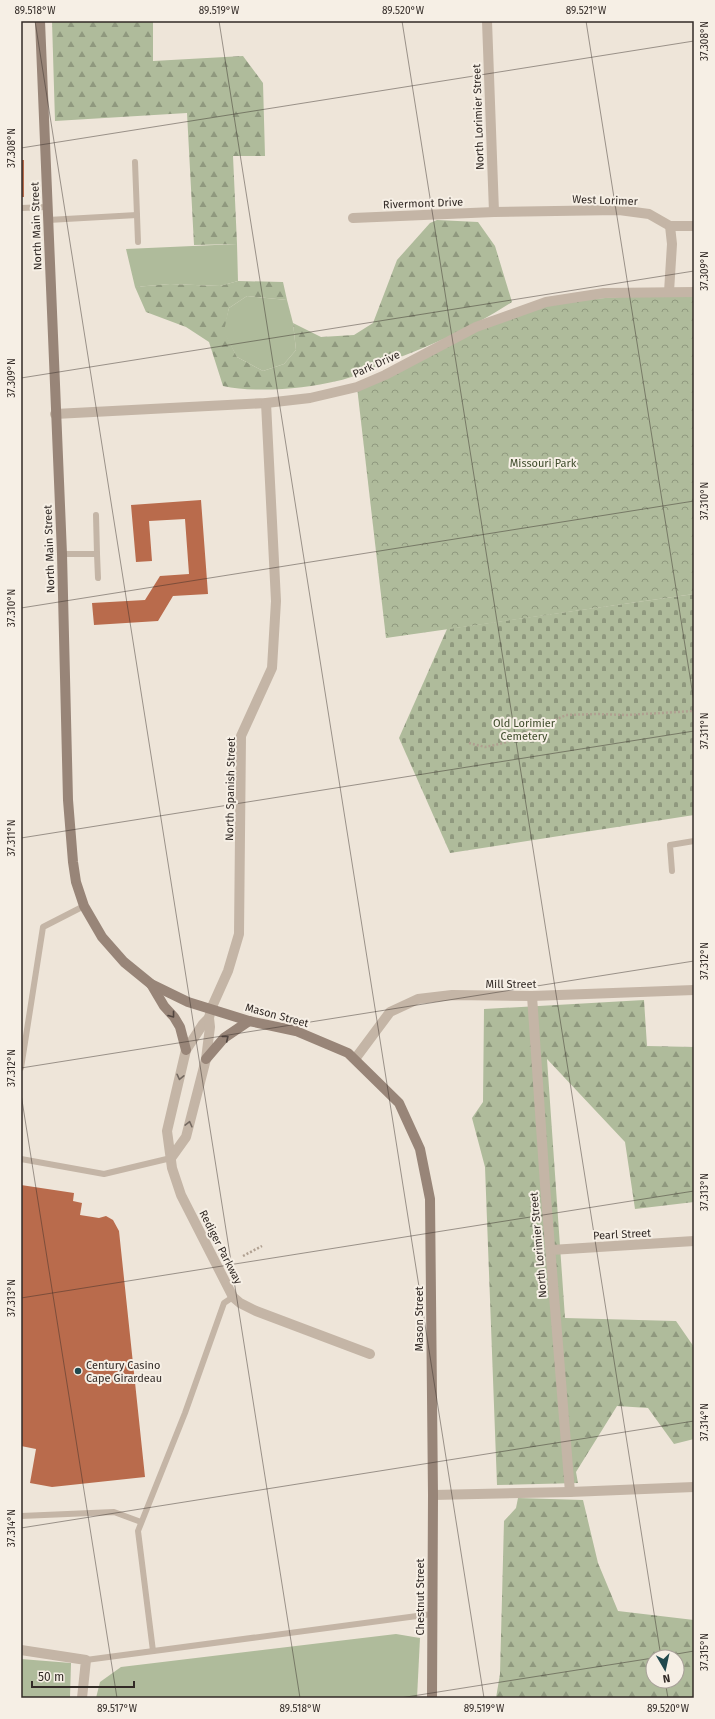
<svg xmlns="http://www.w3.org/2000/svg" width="715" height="1719" viewBox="0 0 715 1719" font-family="'Fira Sans',sans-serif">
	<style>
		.grass { fill: #afbb9b }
		.forest { fill: url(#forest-firs); fill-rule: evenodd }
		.cemetery { fill: url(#cemetery-stones) }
		.park { fill: url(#park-crowns) }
		.building { fill: #b96b4c }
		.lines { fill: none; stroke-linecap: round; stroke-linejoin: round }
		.path { stroke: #b0a091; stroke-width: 2.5; stroke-dasharray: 2 2; stroke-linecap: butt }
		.lane { stroke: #c4b5a6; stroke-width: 6 }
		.street { stroke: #c4b5a6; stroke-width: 10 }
		.secondary { stroke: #988578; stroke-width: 10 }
		.oneway { stroke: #51453f }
		.oneway2 { stroke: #746960 }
		.ticks { fill: none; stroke: #322a26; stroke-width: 1; stroke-opacity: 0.45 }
		.poi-dot { fill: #21494e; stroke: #f6efe5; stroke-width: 1.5 }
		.labels { text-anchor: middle; stroke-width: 4; stroke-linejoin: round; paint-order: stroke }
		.street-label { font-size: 11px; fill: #322a26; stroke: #f6efe5 }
		.park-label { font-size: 11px; fill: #404d2d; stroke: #f6efe5 }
		.poi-label { font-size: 11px; fill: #322a26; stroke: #f6efe5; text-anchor: start }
		.neatline { fill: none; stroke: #322a26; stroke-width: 1.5 }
		.ticks-label { font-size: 10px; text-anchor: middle; fill: #322a26 }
	</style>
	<defs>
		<pattern id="forest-firs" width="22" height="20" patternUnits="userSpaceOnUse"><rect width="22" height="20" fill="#afbb9b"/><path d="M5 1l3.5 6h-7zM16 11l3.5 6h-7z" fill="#8f987e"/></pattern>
		<pattern id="cemetery-stones" width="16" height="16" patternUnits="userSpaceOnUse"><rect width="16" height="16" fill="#afbb9b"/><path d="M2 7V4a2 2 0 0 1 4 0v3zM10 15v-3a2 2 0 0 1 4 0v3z" fill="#8f987e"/></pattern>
		<pattern id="park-crowns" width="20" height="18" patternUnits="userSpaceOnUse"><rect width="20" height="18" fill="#afbb9b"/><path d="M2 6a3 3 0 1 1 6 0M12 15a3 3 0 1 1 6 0" fill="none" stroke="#8f987e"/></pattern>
	</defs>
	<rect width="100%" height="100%" fill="#eee5d9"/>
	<g class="grass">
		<polygon points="237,244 238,281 220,286 170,284 135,287 126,249"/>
		<polygon points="247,296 287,300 293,323 296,350 284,364 263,371 237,357 223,331 229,308"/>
		<polygon points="396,1634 420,1638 417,1698 96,1698 100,1682 121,1667"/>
		<polygon points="21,1659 71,1663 70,1698 21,1698"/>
	</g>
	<g class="forest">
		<polygon points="52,21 153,21 153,61 243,56 263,83 265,156 233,156 237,244 194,245 187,113 55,121"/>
		<path d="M437,220l41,2 17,24 17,56c-41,27 -87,46 -132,63 -14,6 -28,13 -43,16 -33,8 -81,12 -114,5l-14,-44 -23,-15 -40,-15 -11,-25 35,-3 50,2 18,-5 45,1 4,18 -40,-4 -18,12 -5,23 13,26 26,14 21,-7 12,-14 -3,-27 28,14 33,-2 19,-12 24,-63 33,-37z"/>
		<polygon points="644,1000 647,1046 694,1047 694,1202 635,1209 625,1142 547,1059 565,1318 676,1321 694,1347 694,1439 674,1444 648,1408 617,1406 576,1472 578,1483 497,1485 485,1167 472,1118 483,1102 484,1009"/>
		<path d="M518,1498l65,2 15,63 20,48 76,9v78h-198l4,-24 4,-153 12,-13zM653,1657h24v24h-24z"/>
	</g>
	<polygon class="cemetery" points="694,594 694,815 450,853 399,738 447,629"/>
	<polygon class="park" points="694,292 694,594 386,638 357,387 476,327 546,302"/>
	<g class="building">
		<rect x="21" y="160" width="3" height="37"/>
		<polygon points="201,500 208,594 173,596 158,621 94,625 92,603 145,600 160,576 189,574 185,519 149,521 152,561 136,562 131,505"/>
		<polygon points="21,1185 74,1193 73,1201 82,1203 80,1215 99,1218 106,1216 113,1220 119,1231 145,1477 52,1487 30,1483 36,1449 21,1446"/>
	</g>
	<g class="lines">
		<g class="path">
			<polyline points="469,743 485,747 504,743 566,715 597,714 627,715 694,711"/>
			<polyline points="243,1256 262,1246"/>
		</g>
		<g class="lane">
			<polyline points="135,162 138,242"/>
			<polyline points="21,208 47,207"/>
			<polyline points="48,220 137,215"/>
			<polyline points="62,554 97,554 96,515"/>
			<polyline points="97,554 98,578"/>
			<polyline points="672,871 670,845 694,841"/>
			<polyline points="21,1068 43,927 84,906"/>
			<polyline points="21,1159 104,1174 171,1158"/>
			<polyline points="21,1516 114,1512 141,1522"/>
			<polyline points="153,1651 138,1531 185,1413 224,1303 233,1297"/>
			<polyline points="86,1660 432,1614"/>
		</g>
		<g class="street">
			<polyline points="487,21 494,212"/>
			<polyline points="353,218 494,212 619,210 649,214 670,226 672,244 669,292"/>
			<polyline points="670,226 694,226"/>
			<polyline points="55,414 266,403 310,398 357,387 385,375 476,327 546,302 604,293 694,292"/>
			<polyline points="532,996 545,1185 570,1492"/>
			<polyline points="209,1018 203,1024 186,1050 167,1131 172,1168 181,1195 233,1297 240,1303 256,1311 370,1354"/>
			<polyline points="355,1059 390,1012 418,999 452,995 532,996 694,990"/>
			<polyline points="171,1158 186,1137 206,1059 210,1027 209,1018 211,1009 228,971 239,934 241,736 272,668 276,601 266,403"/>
			<polyline points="551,1250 694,1241"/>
			<polyline points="433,1495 570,1492 694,1487"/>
			<polyline points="21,1650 86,1660 82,1698"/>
		</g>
		<g class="secondary">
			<polyline points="40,21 62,554 68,800 73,862 76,882 84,906 102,937 124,962 151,984 188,1002 249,1021 296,1031 348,1053 399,1103 420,1149 430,1199 433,1495 432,1698"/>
			<polyline points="151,984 164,1006 174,1017 180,1027 186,1050"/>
			<polyline points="206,1059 224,1038 249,1021"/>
		</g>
	</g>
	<defs><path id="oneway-chevron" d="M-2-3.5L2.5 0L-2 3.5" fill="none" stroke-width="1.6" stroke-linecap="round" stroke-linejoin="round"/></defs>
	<g class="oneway">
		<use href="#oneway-chevron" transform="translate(172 1015) rotate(52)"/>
		<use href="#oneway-chevron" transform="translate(226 1038) rotate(-39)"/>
	</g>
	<g class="oneway2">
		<use href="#oneway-chevron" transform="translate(180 1077) rotate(103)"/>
		<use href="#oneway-chevron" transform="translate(189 1124) rotate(-76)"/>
	</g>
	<path class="ticks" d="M35,21l265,1677M219,21l265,1677M402,21l259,1636M586,21l108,681M21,148l673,-107M21,378l673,-107M21,608l673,-107M21,838l673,-107M21,1068l673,-107M21,1094l96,604M21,1298l673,-107M21,1528l673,-107M659,1657l35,-6M665,1681l3,17M400,1698l253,-40"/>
	<circle class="poi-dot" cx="78" cy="1371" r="4"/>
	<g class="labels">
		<g class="street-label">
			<text transform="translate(478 117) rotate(-92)" y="4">North Lorimier Street</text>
			<text transform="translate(605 200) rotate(2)" y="4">West Lorimer</text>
			<text transform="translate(423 203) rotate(-2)" y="4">Rivermont Drive</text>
			<text transform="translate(36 226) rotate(-92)" y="4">North Main Street</text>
			<text transform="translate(376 364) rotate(-24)" y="4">Park Drive</text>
			<text transform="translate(49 549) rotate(-92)" y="4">North Main Street</text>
			<text transform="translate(230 789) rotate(-89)" y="4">North Spanish Street</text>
			<text x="511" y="988">Mill Street</text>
			<text transform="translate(277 1015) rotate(15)" y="4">Mason Street</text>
			<text transform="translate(622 1234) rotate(-3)" y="4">Pearl Street</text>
			<text transform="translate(538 1245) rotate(-95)" y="4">North Lorimier Street</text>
			<text transform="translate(221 1247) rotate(63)" y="4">Rediger Parkway</text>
			<text transform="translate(419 1319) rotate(-90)" y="4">Mason Street</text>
			<text transform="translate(420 1597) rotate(-90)" y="4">Chestnut Street</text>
		</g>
		<g class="park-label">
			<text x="543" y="467">Missouri Park</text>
			<text x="524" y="727">Old Lorimier<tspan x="524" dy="13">Cemetery</tspan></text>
		</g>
		<g class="poi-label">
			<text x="86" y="1369">Century Casino<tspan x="86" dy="13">Cape Girardeau</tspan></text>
		</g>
	</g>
	<rect width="715" height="1719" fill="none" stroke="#f6efe5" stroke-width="44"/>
	<g transform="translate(665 1669) rotate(171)"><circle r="19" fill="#f6efe5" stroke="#a8a099"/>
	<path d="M0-3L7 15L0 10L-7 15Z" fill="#21494e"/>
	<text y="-6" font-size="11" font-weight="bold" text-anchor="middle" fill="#322a26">N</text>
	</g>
	<path d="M32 1681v6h102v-6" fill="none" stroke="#322a26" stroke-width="2"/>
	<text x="38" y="1681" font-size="12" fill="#322a26" stroke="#f6efe5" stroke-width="3" paint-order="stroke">50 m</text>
	<rect x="22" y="22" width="671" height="1675" class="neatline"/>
	<g class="ticks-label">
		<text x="35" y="14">89.518°W</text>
		<text x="219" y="14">89.519°W</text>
		<text x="403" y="14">89.520°W</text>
		<text x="586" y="14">89.521°W</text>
		<text transform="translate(704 41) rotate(-90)" y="4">37.308°N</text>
		<text transform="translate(11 148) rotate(-90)" y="4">37.308°N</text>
		<text transform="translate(704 271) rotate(-90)" y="4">37.309°N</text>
		<text transform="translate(11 378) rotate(-90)" y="4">37.309°N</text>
		<text transform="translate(704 501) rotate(-90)" y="4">37.310°N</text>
		<text transform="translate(11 608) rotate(-90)" y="4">37.310°N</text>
		<text transform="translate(704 731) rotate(-90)" y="4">37.311°N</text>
		<text transform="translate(11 838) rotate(-90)" y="4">37.311°N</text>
		<text transform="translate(704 961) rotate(-90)" y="4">37.312°N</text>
		<text transform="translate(11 1068) rotate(-90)" y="4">37.312°N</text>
		<text transform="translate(704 1192) rotate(-90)" y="4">37.313°N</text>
		<text transform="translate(11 1298) rotate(-90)" y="4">37.313°N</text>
		<text transform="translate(704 1422) rotate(-90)" y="4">37.314°N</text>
		<text transform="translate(11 1528) rotate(-90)" y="4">37.314°N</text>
		<text transform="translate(704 1652) rotate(-90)" y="4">37.315°N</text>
		<text x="117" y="1712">89.517°W</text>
		<text x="300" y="1712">89.518°W</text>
		<text x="484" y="1712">89.519°W</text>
		<text x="668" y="1712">89.520°W</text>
	</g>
</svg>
